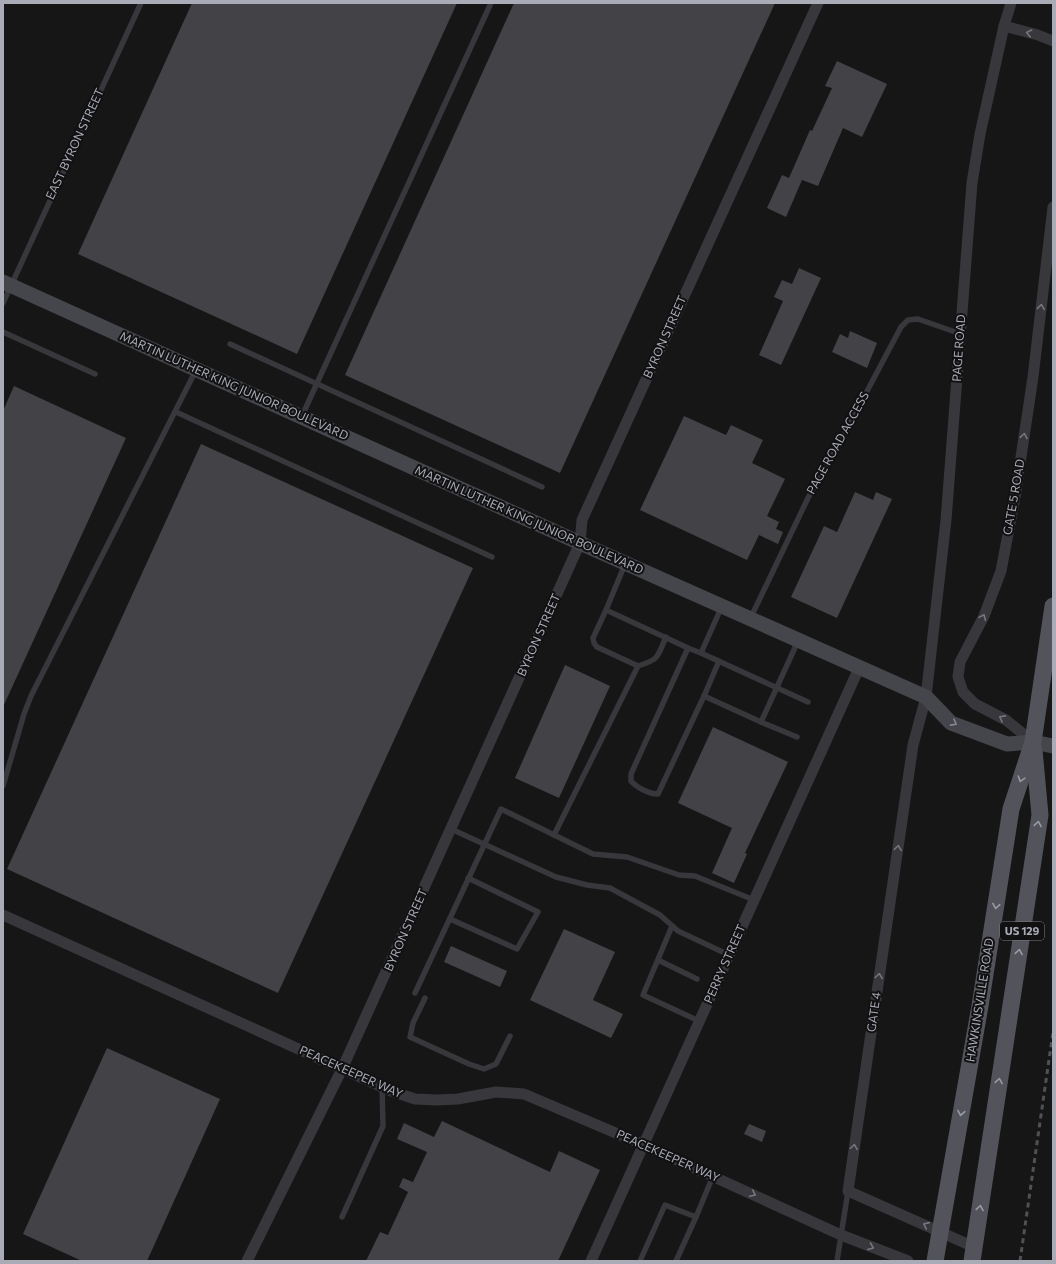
<svg xmlns="http://www.w3.org/2000/svg" width="1056" height="1264" viewBox="0 0 1056 1264" font-family="Commissioner,sans-serif">
	<style>
		.building { fill: #434347 }
		.lines { fill: none; stroke-linecap: round; stroke-linejoin: round }
		.lane { stroke: #37373c; stroke-width: 5.5 }
		.street { stroke: #37373c; stroke-width: 11 }
		.secondary { stroke: #45464c; stroke-width: 15 }
		.primary { stroke: #53545b; stroke-width: 17 }
		.rail { stroke: #505157; stroke-width: 3; stroke-dasharray: 5 4; stroke-linecap: butt }
		.oneway { stroke: #767780 }
		.oneway2 { stroke: #868892 }
		.oneway3 { stroke: #989aa5 }
		.labels { text-anchor: middle; stroke-width: 4; stroke-linejoin: round; paint-order: stroke }
		.shield { fill: #111112; stroke: #7b7d86; stroke-width: 1 }
		.shield-label { font-size: 11px; font-weight: bold; fill: #a9abb7 }
		.street-label { font-size: 12px; fill: #a9abb7; stroke: #111112 }
	</style>
	<rect width="100%" height="100%" fill="#161617"/>
	<g class="building">
		<polygon points="192,3 457,3 297,354 78,254"/>
		<polygon points="514,3 775,3 560,473 345,375"/>
		<polygon points="837,61 887,84 862,137 843,128 818,186 802,180 786,217 767,208 782,175 789,178 810,130 812,131 832,88 825,86"/>
		<polygon points="799,268 821,278 781,365 759,355 783,301 774,297 782,280 792,284"/>
		<polygon points="850,331 877,343 867,368 832,352 840,334 848,338"/>
		<polygon points="14,386 126,438 3,707 3,411"/>
		<polygon points="684,416 726,435 731,425 763,440 752,463 785,479 767,516 779,522 776,529 783,532 778,544 759,535 747,560 640,510"/>
		<polygon points="201,444 473,568 278,993 7,869"/>
		<polygon points="855,492 873,500 876,492 892,499 837,618 791,597 824,526 837,532"/>
		<polygon points="565,665 610,686 559,798 515,778"/>
		<polygon points="713,727 788,762 745,853 747,854 734,883 712,873 732,828 678,803"/>
		<polygon points="564,929 615,952 593,1000 623,1014 611,1038 530,1000"/>
		<polygon points="451,946 507,971 500,987 444,962"/>
		<polygon points="107,1048 220,1099 147,1261 82,1261 23,1234"/>
		<polygon points="442,1121 550,1172 559,1151 600,1170 558,1261 366,1261 380,1232 388,1235 408,1192 399,1187 403,1178 413,1182 427,1152 397,1139 404,1123 434,1137"/>
		<polygon points="749,1124 766,1131 762,1142 744,1134"/>
	</g>
	<g class="lines">
		<g class="lane">
			<polyline points="3,303 141,3"/>
			<polyline points="3,332 95,374"/>
			<polyline points="230,344 542,487"/>
			<polyline points="176,412 492,557"/>
			<polyline points="302,416 491,3"/>
			<polyline points="625,564 606,610 688,648 701,653 722,606"/>
			<polyline points="751,617 808,498 848,427 901,327 908,320 918,319 961,334"/>
			<path d="M688,648l-57,126v7c5,6 18,13 27,13l46,-98 57,26"/>
			<polyline points="701,653 808,702"/>
			<path d="M638,666c22,-7 19,-9 28,-29"/>
			<polyline points="704,696 719,661"/>
			<polyline points="797,737 761,722 798,641"/>
			<polyline points="3,786 24,714 31,696 196,370"/>
			<polyline points="451,829 556,877 587,885 610,888 660,915 678,931 729,955"/>
			<polyline points="554,835 638,666 597,647 594,643 593,638 606,610"/>
			<polyline points="450,919 517,949 538,912 468,878"/>
			<polyline points="672,926 643,995 699,1021"/>
			<polyline points="658,960 697,979"/>
			<polyline points="415,993 501,809 593,854 627,857 679,875 695,876 754,900"/>
			<polyline points="425,998 413,1023 410,1037 469,1064 484,1069 496,1064 510,1036"/>
			<polyline points="342,1217 383,1126 382,1087"/>
			<polyline points="640,1261 665,1205 696,1217 713,1176"/>
			<polyline points="676,1261 696,1217"/>
			<polyline points="837,1261 848,1191"/>
		</g>
		<g class="street">
			<polyline points="1004,26 1038,35 1053,41"/>
			<polyline points="1033,742 1006,720 975,704 963,692 958,677 960,662 984,616 1001,571 1015,497 1033,377 1053,207"/>
			<polyline points="3,915 391,1091 415,1099 437,1100 458,1099 496,1092 524,1094 644,1145 841,1235 908,1261"/>
			<polyline points="974,1247 848,1191 913,745 926,697 946,520 972,183 980,134 1004,26 1011,3"/>
			<polyline points="247,1261 342,1069 580,543 582,520 818,3"/>
			<polyline points="591,1261 859,668"/>
		</g>
		<polyline class="secondary" points="3,282 580,543 926,697 951,723 1007,744 1033,742 1053,746"/>
		<g class="primary">
			<polyline points="935,1261 980,1006 1011,809 1033,742 1053,606"/>
			<polyline points="972,1261 1040,815 1034,750"/>
		</g>
		<polyline class="rail" points="1020,1261 1053,1032"/>
	</g>
	<defs><path id="oneway-chevron" d="M-2-3.5L2.5 0L-2 3.5" fill="none" stroke-width="1.6" stroke-linecap="round" stroke-linejoin="round"/></defs>
	<g class="oneway">
		<use href="#oneway-chevron" transform="translate(1029 33) rotate(-167)"/>
		<use href="#oneway-chevron" transform="translate(1041 307) rotate(-83)"/>
		<use href="#oneway-chevron" transform="translate(1024 436) rotate(-81)"/>
		<use href="#oneway-chevron" transform="translate(983 617) rotate(-66)"/>
		<use href="#oneway-chevron" transform="translate(1002 718) rotate(-151)"/>
		<use href="#oneway-chevron" transform="translate(898 848) rotate(-82)"/>
		<use href="#oneway-chevron" transform="translate(879 976) rotate(-82)"/>
		<use href="#oneway-chevron" transform="translate(854 1147) rotate(-82)"/>
		<use href="#oneway-chevron" transform="translate(753 1194) rotate(25)"/>
		<use href="#oneway-chevron" transform="translate(926 1225) rotate(-156)"/>
		<use href="#oneway-chevron" transform="translate(871 1247) rotate(21)"/>
	</g>
	<use class="oneway2" href="#oneway-chevron" transform="translate(954 723) rotate(29)"/>
	<g class="oneway3">
		<use href="#oneway-chevron" transform="translate(1021 779) rotate(108)"/>
		<use href="#oneway-chevron" transform="translate(1038 824) rotate(-81)"/>
		<use href="#oneway-chevron" transform="translate(996 906) rotate(99)"/>
		<use href="#oneway-chevron" transform="translate(1019 952) rotate(-81)"/>
		<use href="#oneway-chevron" transform="translate(999 1081) rotate(-81)"/>
		<use href="#oneway-chevron" transform="translate(961 1113) rotate(100)"/>
		<use href="#oneway-chevron" transform="translate(980 1208) rotate(-81)"/>
	</g>
	<g class="labels">
		<rect class="shield" x="1000" y="922" width="44" height="18" rx="3"/>
		<g class="shield-label">
			<text x="1022" y="935">US 129</text>
		</g>
		<g class="street-label">
			<text transform="translate(75 144) rotate(-65)" y="4">EAST BYRON STREET</text>
			<text transform="translate(665 337) rotate(-66)" y="4">BYRON STREET</text>
			<text transform="translate(959 348) rotate(-86)" y="4">PAGE ROAD</text>
			<text transform="translate(234 386) rotate(24)" y="4">MARTIN LUTHER KING JUNIOR BOULEVARD</text>
			<text transform="translate(838 443) rotate(-61)" y="4">PAGE ROAD ACCESS</text>
			<text transform="translate(1014 497) rotate(-80)" y="4">GATE 5 ROAD</text>
			<text transform="translate(529 520) rotate(24)" y="4">MARTIN LUTHER KING JUNIOR BOULEVARD</text>
			<text transform="translate(539 635) rotate(-66)" y="4">BYRON STREET</text>
			<text transform="translate(406 930) rotate(-66)" y="4">BYRON STREET</text>
			<text transform="translate(725 964) rotate(-66)" y="4">PERRY STREET</text>
			<text transform="translate(980 1000) rotate(-81)" y="4">HAWKINSVILLE ROAD</text>
			<text transform="translate(874 1012) rotate(-82)" y="4">GATE 4</text>
			<text transform="translate(351 1072) rotate(24)" y="4">PEACEKEEPER WAY</text>
			<text transform="translate(668 1156) rotate(24)" y="4">PEACEKEEPER WAY</text>
		</g>
	</g>
	<rect width="1056" height="1264" fill="none" stroke="#a9abb7" stroke-width="8"/>
</svg>
